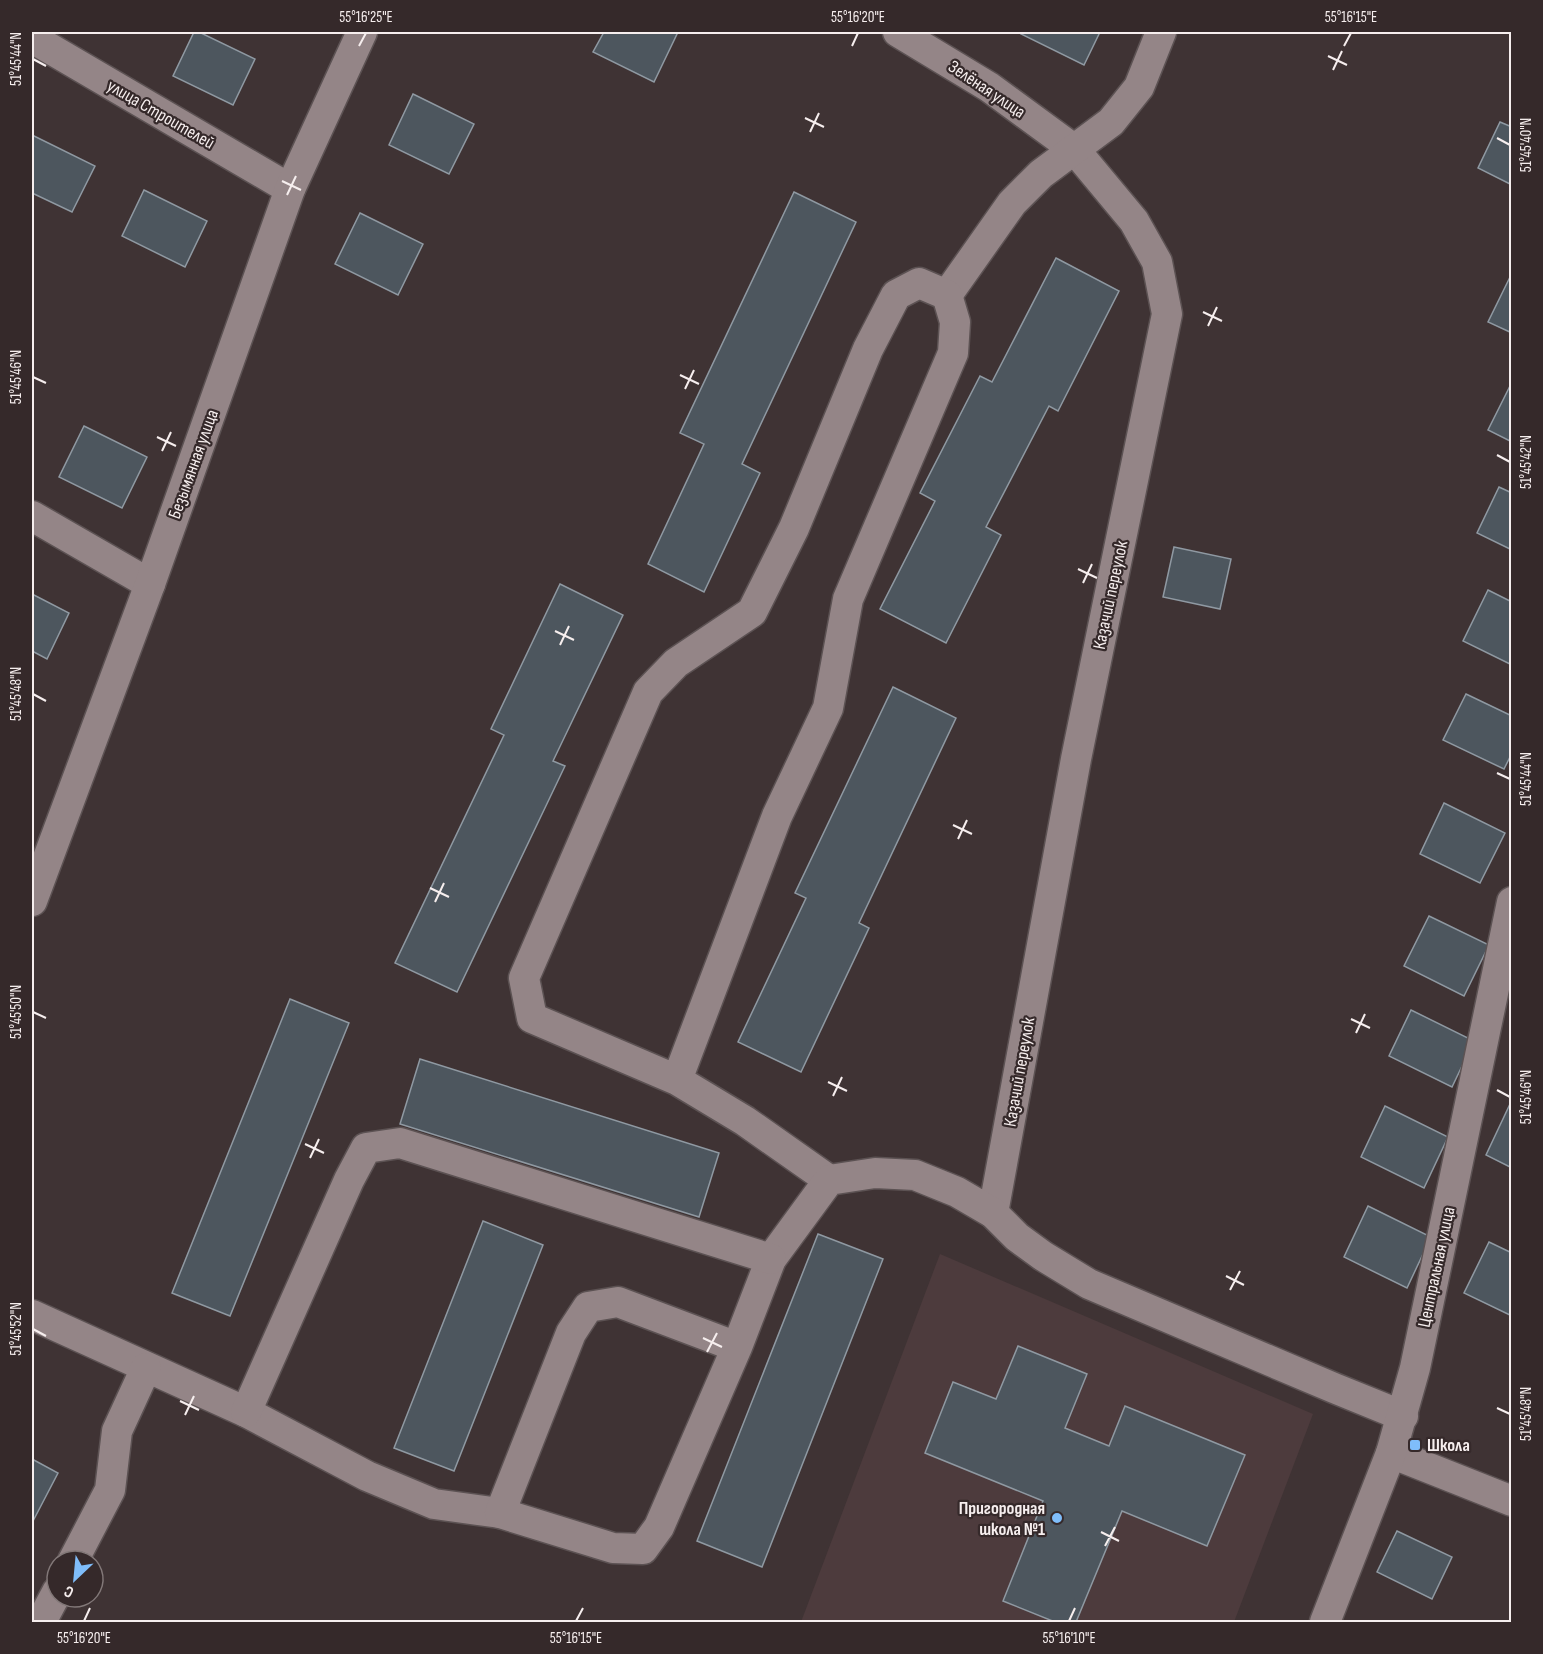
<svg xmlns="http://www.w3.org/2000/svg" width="1543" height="1654" viewBox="0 0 1543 1654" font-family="'Sofia Sans Condensed',sans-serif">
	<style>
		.built { fill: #4d3b3d }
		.building { fill: #4d565e; stroke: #8f99a2; stroke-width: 1.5 }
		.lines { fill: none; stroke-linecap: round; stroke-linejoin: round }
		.minor-casing { stroke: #5c5253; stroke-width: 33 }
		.minor { stroke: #948587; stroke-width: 30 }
		.ticks { fill: none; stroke: #f6eeee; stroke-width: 2 }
		.poi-dot { fill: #7fbdfa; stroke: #35292a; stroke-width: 2 }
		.labels { text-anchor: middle; stroke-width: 4.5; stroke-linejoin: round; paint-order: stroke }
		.street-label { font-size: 18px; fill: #f6eeee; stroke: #35292a }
		.poi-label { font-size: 18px; font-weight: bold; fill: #f6eeee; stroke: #35292a; text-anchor: start }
		.neatline { fill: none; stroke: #f6eeee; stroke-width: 2 }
		.ticks-label { font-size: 15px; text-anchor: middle; fill: #f6eeee }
	</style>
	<rect width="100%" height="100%" fill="#3f3334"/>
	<polygon class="built" points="940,1254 1313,1414 1234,1622 801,1622"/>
	<g class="building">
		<polygon points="194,32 199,32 255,59 233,105 173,76"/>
		<polygon points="604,32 678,32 654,82 593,52"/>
		<polygon points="1022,32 1100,32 1084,65 1021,34"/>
		<polygon points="413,94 474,124 449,174 389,145"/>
		<polygon points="1500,122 1512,127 1512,185 1478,168"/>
		<polygon points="32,135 95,166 72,212 32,193"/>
		<polygon points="144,190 207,221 185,267 122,236"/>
		<polygon points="794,192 856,222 742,464 760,473 704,592 648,564 704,444 680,433"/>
		<polygon points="360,213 423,244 398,295 335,264"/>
		<polygon points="1056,258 1119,291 1058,411 1049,406 986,527 1001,535 946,643 880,609 935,501 920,493 980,376 992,382"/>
		<polygon points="1512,273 1512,333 1488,322"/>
		<polygon points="1511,384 1512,385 1512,442 1488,430"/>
		<polygon points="84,426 147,457 122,508 59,477"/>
		<polygon points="1499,487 1512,493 1512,550 1477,533"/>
		<polygon points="1174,547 1231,559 1220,609 1163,597"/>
		<polygon points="560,584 623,615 553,761 565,766 457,992 395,963 504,735 491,729"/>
		<polygon points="1488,590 1512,602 1512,665 1463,641"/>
		<polygon points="32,594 69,613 47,659 32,651"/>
		<polygon points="893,687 956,718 859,923 869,928 801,1072 738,1042 806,898 795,893"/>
		<polygon points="1466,694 1512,716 1512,753 1504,769 1443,740"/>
		<polygon points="1444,803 1505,833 1480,883 1420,854"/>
		<polygon points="1429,916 1489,945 1464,996 1404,966"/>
		<polygon points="290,999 349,1023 230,1316 172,1293"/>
		<polygon points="1411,1010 1474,1041 1452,1087 1389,1056"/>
		<polygon points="420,1059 719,1153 699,1217 400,1124"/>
		<polygon points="1510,1104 1512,1105 1512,1168 1486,1155"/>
		<polygon points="1385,1106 1448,1137 1424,1188 1361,1157"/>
		<polygon points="1368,1206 1431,1237 1407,1288 1344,1257"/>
		<polygon points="483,1221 543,1245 454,1471 394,1448"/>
		<polygon points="818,1234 883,1259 762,1567 697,1541"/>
		<polygon points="1489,1242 1512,1253 1512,1316 1464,1293"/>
		<polygon points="1018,1346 1087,1374 1065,1428 1109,1446 1125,1406 1245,1455 1207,1546 1122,1511 1076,1622 1055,1622 1003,1601 1043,1501 925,1453 953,1382 996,1399"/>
		<polygon points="32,1459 58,1473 32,1523"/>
		<polygon points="1397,1531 1452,1557 1432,1599 1377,1572"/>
	</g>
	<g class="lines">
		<defs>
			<g id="minor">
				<polyline points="898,32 989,87 1075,150 1134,221 1157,262 1167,314 1076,759 993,1213"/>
				<polyline points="32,38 290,189"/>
				<polyline points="947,295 1012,203 1041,174 1111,122 1139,87 1161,32"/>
				<polyline points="32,516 150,584"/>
				<polyline points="32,901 150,584 290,189 362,32"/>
				<polyline points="677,1080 777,816 828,708 848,599 953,353 955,322 947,295 919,283 896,295 868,349 794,528 752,612 676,663 648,692 524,978 532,1018 677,1080 745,1121 829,1180"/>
				<polyline points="32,1315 246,1412 367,1476 434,1504 500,1513"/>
				<polyline points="737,1347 618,1302 588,1307 571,1333 500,1513 613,1548 643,1549 659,1527 737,1347 771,1259 829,1180 875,1173 915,1175 957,1192 993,1213 1017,1237 1043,1256 1089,1284 1334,1388 1403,1416"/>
				<polyline points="246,1412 349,1180 366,1148 400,1143 771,1259"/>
				<polyline points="1391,1453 1512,1501"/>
				<polyline points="73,1561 110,1490 117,1431 146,1368"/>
				<polyline points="41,1622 57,1592"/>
				<polyline points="1325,1622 1391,1453 1415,1368 1512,902"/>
			</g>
		</defs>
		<use href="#minor" class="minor-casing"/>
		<use href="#minor" class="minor"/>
	</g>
	<path class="ticks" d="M359,46l7,-13M852,46l6,-13M1344,46l7,-13M1328,56l19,9M33,59l13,7M1333,70l9,-19M805,118l19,9M810,132l9,-19M1497,138l13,7M282,181l19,9M287,195l9,-19M1203,312l19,9M1208,326l9,-19M680,375l19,9M33,377l13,6M685,389l9,-19M157,437l19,9M162,451l9,-19M1497,455l13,7M1078,569l19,9M1083,583l9,-19M555,631l19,9M560,645l9,-19M33,694l13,7M1497,773l13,6M953,825l19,9M958,839l9,-19M430,888l19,9M435,902l9,-19M33,1012l13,6M1351,1019l19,9M1356,1033l9,-19M828,1082l19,9M1497,1090l13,7M833,1096l9,-19M305,1144l19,9M310,1158l9,-19M1226,1276l18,9M1230,1290l10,-19M33,1329l13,7M703,1338l19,9M707,1352l10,-19M180,1401l19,9M1497,1408l13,6M185,1415l9,-19M1101,1532l18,9M1105,1546l10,-19M84,1621l6,-13M576,1621l7,-13M1069,1621l6,-13"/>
	<g class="poi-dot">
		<rect x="1409" y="1439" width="12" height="12" rx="3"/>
		<circle cx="1057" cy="1518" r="6"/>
	</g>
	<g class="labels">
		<g class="street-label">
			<text transform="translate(987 89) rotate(34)" y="6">Зелёная улица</text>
			<text transform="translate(161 114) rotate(30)" y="6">улица Строителей</text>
			<text transform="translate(193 464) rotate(-70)" y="6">Безымянная улица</text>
			<text transform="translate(1110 595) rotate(-78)" y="6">Казачий переулок</text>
			<text transform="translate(1019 1072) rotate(-80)" y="6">Казачий переулок</text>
			<text transform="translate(1436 1267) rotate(-78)" y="6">Центральная улица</text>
		</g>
		<g class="poi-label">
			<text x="1427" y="1451">Школа</text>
			<text x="1045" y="1514" text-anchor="end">Пригородная<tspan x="1045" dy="21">школа №1</tspan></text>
		</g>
	</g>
	<rect width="1543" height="1654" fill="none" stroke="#35292a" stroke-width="66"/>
	<g transform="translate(75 1579) rotate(206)"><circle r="28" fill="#35292a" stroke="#827878" stroke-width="1.5"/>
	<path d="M0-4.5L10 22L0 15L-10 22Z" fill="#7fbdfa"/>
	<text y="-9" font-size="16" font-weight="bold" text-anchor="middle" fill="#f6eeee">С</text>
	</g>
	<rect x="33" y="33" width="1477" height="1588" class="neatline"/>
	<g class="ticks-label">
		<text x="366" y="22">55°16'25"E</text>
		<text x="858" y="22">55°16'20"E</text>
		<text x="1351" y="22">55°16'15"E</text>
		<text transform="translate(16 59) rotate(-90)" y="5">51°45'44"N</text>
		<text transform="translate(1526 145) rotate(-90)" y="5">51°45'40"N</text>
		<text transform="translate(16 377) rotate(-90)" y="5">51°45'46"N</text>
		<text transform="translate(1526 462) rotate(-90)" y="5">51°45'42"N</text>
		<text transform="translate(16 694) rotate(-90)" y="5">51°45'48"N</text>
		<text transform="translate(1526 779) rotate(-90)" y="5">51°45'44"N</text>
		<text transform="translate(16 1012) rotate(-90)" y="5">51°45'50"N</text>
		<text transform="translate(1526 1097) rotate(-90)" y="5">51°45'46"N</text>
		<text transform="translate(16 1329) rotate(-90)" y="5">51°45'52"N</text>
		<text transform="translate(1526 1414) rotate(-90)" y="5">51°45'48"N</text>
		<text x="84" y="1643">55°16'20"E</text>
		<text x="576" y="1643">55°16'15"E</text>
		<text x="1069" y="1643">55°16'10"E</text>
	</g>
</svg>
